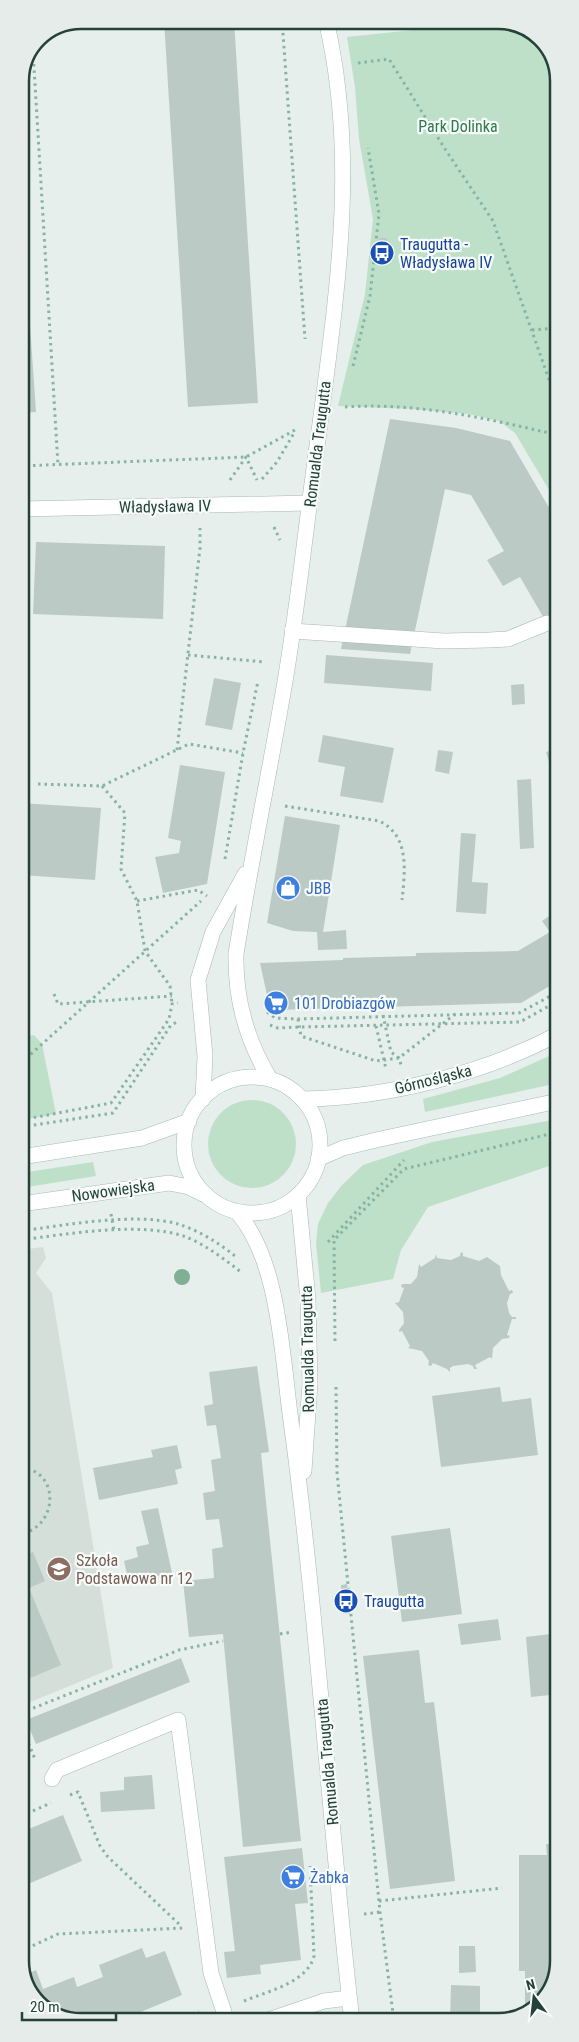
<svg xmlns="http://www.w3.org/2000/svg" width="579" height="2042" viewBox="0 0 579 2042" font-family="'Roboto Condensed',sans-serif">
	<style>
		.built { fill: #d4dfda }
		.green { fill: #bfe0c8 }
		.building { fill: #bbcac4 }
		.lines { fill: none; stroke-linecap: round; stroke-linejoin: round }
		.lane-casing { stroke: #a8b8b2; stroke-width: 16 }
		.street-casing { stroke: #a8b8b2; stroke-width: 16 }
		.secondary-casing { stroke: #a4bbb3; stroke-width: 16 }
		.path { stroke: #86b3a5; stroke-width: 3; stroke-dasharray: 2.5 4; stroke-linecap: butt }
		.lane { stroke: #fff; stroke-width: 15 }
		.street { stroke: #fff; stroke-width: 15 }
		.secondary { stroke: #fff; stroke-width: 15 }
		.tree { fill: #80af93 }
		.labels { text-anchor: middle; stroke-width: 4.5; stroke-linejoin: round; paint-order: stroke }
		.park-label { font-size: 16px; fill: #2d7a4b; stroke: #f7fbf9 }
		.transit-label { font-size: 16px; fill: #164399; stroke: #f7fbf9; text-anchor: start }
		.street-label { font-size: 16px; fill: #24423a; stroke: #f7fbf9 }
		.shop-label { font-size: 16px; fill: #366cbe; stroke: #f7fbf9; text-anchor: start }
		.education-label { font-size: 16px; fill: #785e54; stroke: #f7fbf9; text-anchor: start }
		.rim { fill: none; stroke: #24423a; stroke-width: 2.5 }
	</style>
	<rect width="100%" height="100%" fill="#e6efeb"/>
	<polygon class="built" points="43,1247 46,1258 36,1273 52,1293 113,1668 21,1706 21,1250"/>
	<g class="green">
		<polygon points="441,20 506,20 538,35 558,69 558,505 515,433 499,421 469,414 412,409 338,406 365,294 373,219 359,139 355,87 347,37 432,28"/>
		<polygon points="34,1035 42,1044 56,1114 21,1120 21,1037"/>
		<polygon points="558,1052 558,1083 425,1112 423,1099 500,1078"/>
		<circle cx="252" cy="1144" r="44"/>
		<polygon points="558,1119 558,1163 428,1207 401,1250 393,1279 321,1293 316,1243 318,1224 328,1203 342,1185 363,1165 432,1142"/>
		<polygon points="93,1162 96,1176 21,1188 21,1173"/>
	</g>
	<g class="building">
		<polygon points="164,20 234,20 258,403 188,407"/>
		<polygon points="20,180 36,412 20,413"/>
		<polygon points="379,238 387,238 385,263 377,262"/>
		<polygon points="390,419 456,428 510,441 558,523 558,637 556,639 520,577 503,586 487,560 504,551 471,495 445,489 410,654 341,649"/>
		<polygon points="36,542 165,546 163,619 33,614"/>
		<polygon points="326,655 433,663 431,691 324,683"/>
		<polygon points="214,678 241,683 232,730 205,725"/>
		<polygon points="524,684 525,704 512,705 511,685"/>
		<polygon points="323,735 394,748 383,803 340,796 345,767 318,762"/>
		<polygon points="558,748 558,792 546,752"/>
		<polygon points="438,750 453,752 449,774 435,771"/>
		<polygon points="180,765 225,772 207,884 163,893 155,857 179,853 181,841 168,838"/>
		<polygon points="531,779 534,848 520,849 517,780"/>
		<polygon points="20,803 101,808 95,880 21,875"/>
		<polygon points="285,816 340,825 323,932 346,930 347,949 318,950 317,932 293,931 267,923"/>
		<polygon points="461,833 476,834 472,882 488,883 486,914 456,912"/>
		<polygon points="558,910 558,981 521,1003 277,1010 269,1004 260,963 343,960 343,958 416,956 416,953 518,951 550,932 542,921"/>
		<polygon points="461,1252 463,1253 463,1256 479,1261 487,1257 500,1266 501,1275 509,1291 512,1290 513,1293 510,1294 507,1303 509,1313 512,1317 516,1317 516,1319 512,1319 507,1335 510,1336 509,1338 502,1339 493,1348 492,1359 490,1357 475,1365 477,1369 474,1369 473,1366 468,1364 453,1366 450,1368 450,1372 447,1369 433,1363 431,1366 428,1365 429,1361 422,1351 408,1348 410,1346 402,1331 399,1332 399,1330 404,1323 403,1312 395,1303 399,1302 404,1288 401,1287 402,1284 411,1284 417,1277 419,1264 421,1267 435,1258 436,1254 437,1258 451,1260 460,1256"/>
		<polygon points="257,1366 269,1452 261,1453 301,1841 243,1847 223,1634 189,1637 183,1581 214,1578 212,1549 223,1547 219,1519 206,1520 203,1493 215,1491 211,1460 221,1458 216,1425 207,1426 204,1406 213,1404 209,1372"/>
		<polygon points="500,1387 502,1402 531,1398 538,1455 441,1467 432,1396"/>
		<polygon points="177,1445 182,1468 175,1470 178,1484 99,1500 93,1468 153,1457 151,1450"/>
		<polygon points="158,1508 172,1573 129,1583 124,1561 138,1557 136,1547 149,1544 141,1511"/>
		<polygon points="450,1528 462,1614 402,1622 391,1536"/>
		<polygon points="33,1552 45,1581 29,1588 61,1665 21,1682 21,1557"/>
		<polygon points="347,1584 350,1614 343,1614 341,1585"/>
		<polygon points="498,1619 501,1640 461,1645 458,1624"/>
		<polygon points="559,1633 559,1694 531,1697 526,1637"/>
		<polygon points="419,1650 425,1703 434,1702 455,1881 390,1889 363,1656"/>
		<polygon points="181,1658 190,1682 36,1744 26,1720"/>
		<polygon points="152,1775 155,1809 101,1812 100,1792 124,1790 124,1777"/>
		<polygon points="63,1815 82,1861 21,1887 21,1832"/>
		<polygon points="546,1844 559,1844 559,1961 546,1998 525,2012 525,1971 519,1971 519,1855 547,1855"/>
		<polygon points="302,1848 308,1903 295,1904 301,1960 260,1965 261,1974 227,1978 224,1952 235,1951 224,1857"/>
		<polygon points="459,1946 475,1946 476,1972 459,1973"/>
		<polygon points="142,1948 146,1958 165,1951 182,1995 116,2022 77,2022 41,2007 23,1976 36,1970 43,1989 74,1977 77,1987 103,1977 99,1965"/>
		<polygon points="451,1985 480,1986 480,2021 450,2021"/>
	</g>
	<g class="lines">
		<defs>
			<g id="lane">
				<polyline points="20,509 309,503"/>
				<polyline points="292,631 444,641 489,640 508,639 547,623"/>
				<polyline points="52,1779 57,1770 178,1720 211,1973 227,2021"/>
			</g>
			<g id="street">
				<path d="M270,1079c-23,-38 -35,-80 -34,-125 14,-88 32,-174 47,-261 15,-84 23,-170 35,-254 18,-140 41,-279 8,-419"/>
				<polyline points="203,1099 205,1056 198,980 213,932 245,874"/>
				<polyline points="298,1195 308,1300 310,1383 304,1471"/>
				<path d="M237,1212c43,49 45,146 54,209 27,199 38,400 61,600"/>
				<polyline points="265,2021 324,2001 349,1998"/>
			</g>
			<g id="secondary">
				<circle cx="252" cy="1145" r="68"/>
				<path d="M302,1099c85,-1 181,-25 256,-65"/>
				<polyline points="21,1157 142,1138 189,1121"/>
				<polyline points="318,1159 343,1148 376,1140 558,1101"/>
				<polyline points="21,1204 169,1183 189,1187 203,1194"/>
			</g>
		</defs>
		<use href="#lane" class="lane-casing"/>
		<use href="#street" class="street-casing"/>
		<use href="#secondary" class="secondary-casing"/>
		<g class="path">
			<polyline points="282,20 305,339"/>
			<polyline points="33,51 58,465"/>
			<polyline points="358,63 389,59 445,149 493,221 558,405"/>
			<polyline points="532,330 558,328"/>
			<polyline points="353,366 370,296 379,214 368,148"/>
			<path d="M345,407c72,-5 144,12 213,28"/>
			<polyline points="20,466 246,457 295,430"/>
			<polyline points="262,479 277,462 294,433"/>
			<polyline points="230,480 246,457 257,480"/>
			<polyline points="274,527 280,540"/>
			<polyline points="20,539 28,534"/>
			<polyline points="188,655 265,662"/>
			<polyline points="177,750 200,548 200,528"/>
			<polyline points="24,784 25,758"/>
			<polyline points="38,784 102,786 189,744 243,753"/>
			<polyline points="102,786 125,813 121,869 137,901 145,951 170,986 172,1004"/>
			<path d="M285,806l94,15c31,14 26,51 23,79"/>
			<polyline points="225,859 243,753 258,681"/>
			<polyline points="137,901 198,890 207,896"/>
			<polyline points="54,994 58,1004 172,996"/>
			<polyline points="267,1012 275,1018 298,1019 519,1013 558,992"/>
			<polyline points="383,1015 391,1052 399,1058 401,1065"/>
			<polyline points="298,1019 301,1036 376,1061 399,1058 455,1014"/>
			<polyline points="270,1025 278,1028 299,1027 520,1022 558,1001"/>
			<polyline points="376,1026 386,1069"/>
			<polyline points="21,1063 201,901"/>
			<polyline points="21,1120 111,1103 169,1019 172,1004 178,1003"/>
			<polyline points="21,1127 113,1113 171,1025 179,1021"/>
			<polyline points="111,1214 114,1231"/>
			<path d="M21,1231c44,-6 115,-19 157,-7 20,6 41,19 57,32"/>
			<path d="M21,1240c45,-6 122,-19 165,-3 20,8 38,22 55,35"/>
			<polyline points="328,1242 404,1160"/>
			<polyline points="335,1341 334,1240 404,1169 558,1132"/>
			<polyline points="336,1387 337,1472 380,1912 394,2021"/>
			<path d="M21,1468c39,2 38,58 0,66"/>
			<polyline points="280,1634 292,1632"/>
			<polyline points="21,1713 179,1650 223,1641"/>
			<polyline points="21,1725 35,1759"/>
			<polyline points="70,1795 78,1792 100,1846 108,1857 179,1924"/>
			<polyline points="21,1816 51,1803"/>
			<polyline points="379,1901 502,1888"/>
			<polyline points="364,1914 380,1912"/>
			<polyline points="21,1951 58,1934 183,1928"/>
			<path d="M244,2001c24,-10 63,-18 70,-45l-4,-90"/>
			<polyline points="175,2022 199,2011"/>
		</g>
		<use href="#lane" class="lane"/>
		<use href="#street" class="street"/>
		<use href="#secondary" class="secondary"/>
	</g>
	<circle class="tree" cx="182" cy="1277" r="8"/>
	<defs>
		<symbol id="bus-disc" viewBox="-11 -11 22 22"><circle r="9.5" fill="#1a4fb4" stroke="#f7fbf9"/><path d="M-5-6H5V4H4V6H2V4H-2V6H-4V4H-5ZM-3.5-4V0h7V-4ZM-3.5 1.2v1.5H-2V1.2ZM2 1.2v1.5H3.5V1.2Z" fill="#fff"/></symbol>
		<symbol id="shop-disc" viewBox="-11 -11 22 22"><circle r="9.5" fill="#3f7fe0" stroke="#f7fbf9"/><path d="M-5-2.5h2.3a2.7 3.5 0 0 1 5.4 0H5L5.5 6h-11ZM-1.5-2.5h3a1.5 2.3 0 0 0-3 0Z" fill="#fff"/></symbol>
		<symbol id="supermarket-disc" viewBox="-11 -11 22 22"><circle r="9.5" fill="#3f7fe0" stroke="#f7fbf9"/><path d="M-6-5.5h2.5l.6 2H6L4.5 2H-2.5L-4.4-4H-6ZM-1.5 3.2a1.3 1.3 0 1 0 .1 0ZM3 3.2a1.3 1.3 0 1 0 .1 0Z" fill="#fff"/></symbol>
		<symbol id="school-disc" viewBox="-11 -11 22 22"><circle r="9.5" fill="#8d6e63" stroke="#f7fbf9"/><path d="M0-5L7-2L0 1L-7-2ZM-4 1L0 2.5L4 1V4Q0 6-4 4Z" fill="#fff"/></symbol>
	</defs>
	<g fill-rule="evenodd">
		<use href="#bus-disc" x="368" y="239" width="28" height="28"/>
		<use href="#shop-disc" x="274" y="874" width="28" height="28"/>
		<use href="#supermarket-disc" x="262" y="989" width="28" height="28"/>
		<use href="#school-disc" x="45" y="1555" width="28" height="28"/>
		<use href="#bus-disc" x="332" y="1587" width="28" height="28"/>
		<use href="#supermarket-disc" x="279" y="1863" width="28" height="28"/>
	</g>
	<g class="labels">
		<g class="park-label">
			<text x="458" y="132">Park Dolinka</text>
		</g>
		<g class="transit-label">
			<text x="400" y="250">Traugutta -<tspan x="400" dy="18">Władysława IV</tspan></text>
			<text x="364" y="1607">Traugutta</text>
		</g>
		<g class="street-label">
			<text transform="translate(317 444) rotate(-83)" y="6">Romualda Traugutta</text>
			<text transform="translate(165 506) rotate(-1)" y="6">Władysława IV</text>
			<text transform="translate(433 1079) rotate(-14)" y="6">Górnośląska</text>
			<text transform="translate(113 1190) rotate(-8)" y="6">Nowowiejska</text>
			<text transform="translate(307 1349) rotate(-91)" y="6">Romualda Traugutta</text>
			<text transform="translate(327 1762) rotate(-95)" y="6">Romualda Traugutta</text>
		</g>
		<g class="shop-label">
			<text x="306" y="894">JBB</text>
			<text x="294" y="1009">101 Drobiazgów</text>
			<text x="310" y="1883">Żabka</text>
		</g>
		<g class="education-label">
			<text x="76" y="1566">Szkoła<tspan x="76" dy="18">Podstawowa nr 12</tspan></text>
		</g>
	</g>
	<path d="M0 0H579V2042H0ZM81 29H498A52 52 0 0 1 550 81V1961A52 52 0 0 1 498 2013H81A52 52 0 0 1 29 1961V81A52 52 0 0 1 81 29Z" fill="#e6ecea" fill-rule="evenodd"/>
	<path class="rim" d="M81 29H498A52 52 0 0 1 550 81V1961A52 52 0 0 1 498 2013H81A52 52 0 0 1 29 1961V81A52 52 0 0 1 81 29Z"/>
	<g transform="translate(534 1997) rotate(345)" stroke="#f7fbf9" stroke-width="4" paint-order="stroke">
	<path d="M0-4L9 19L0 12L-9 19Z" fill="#24423a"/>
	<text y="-8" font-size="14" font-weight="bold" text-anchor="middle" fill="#24423a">N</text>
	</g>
	<path d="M22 2012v8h94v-8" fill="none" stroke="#24423a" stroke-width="2.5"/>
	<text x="30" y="2012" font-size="15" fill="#24423a" stroke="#f7fbf9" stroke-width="4" paint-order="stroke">20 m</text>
</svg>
